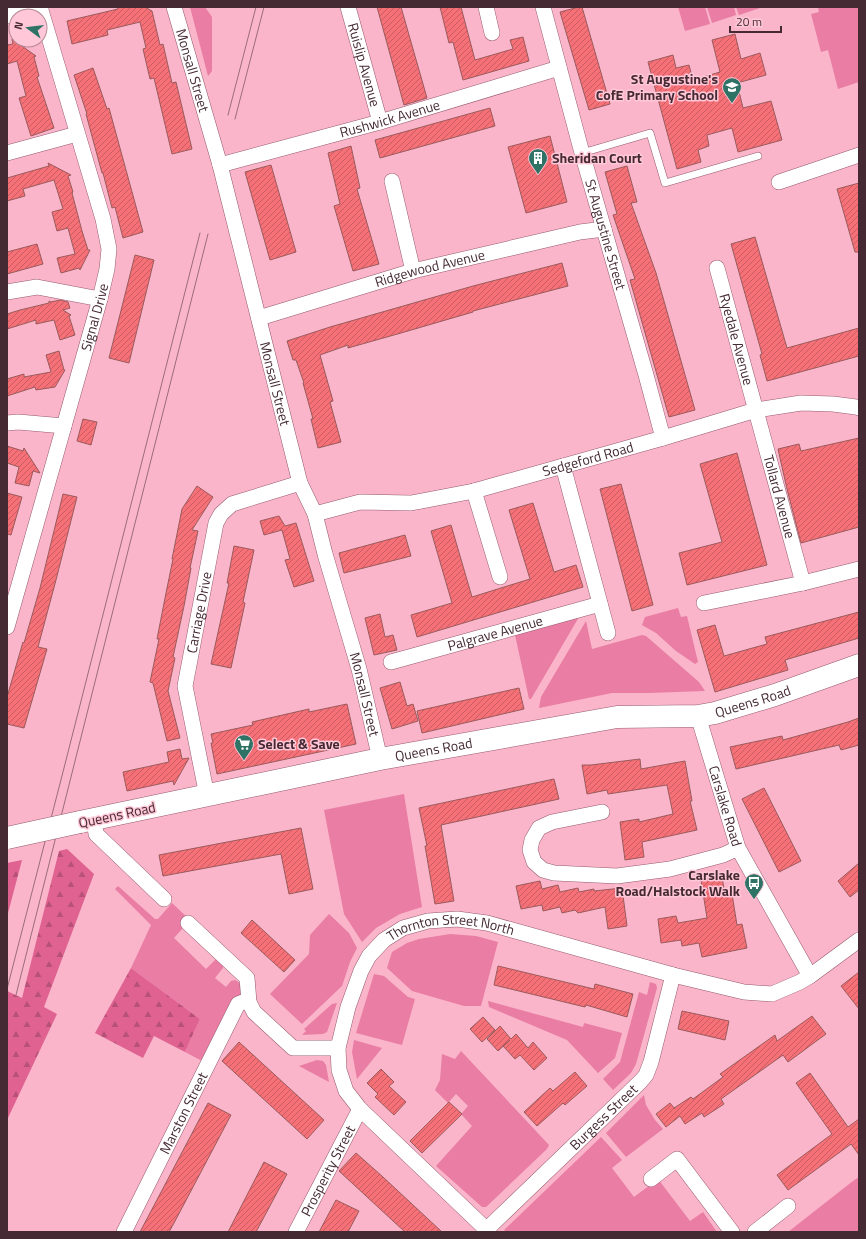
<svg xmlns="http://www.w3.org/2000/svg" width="866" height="1239" viewBox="0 0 866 1239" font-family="'Titillium Web',sans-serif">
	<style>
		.green { fill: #e97da3 }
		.forest { fill: url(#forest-firs) }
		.building { fill: url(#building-hatch); stroke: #9a5b5c }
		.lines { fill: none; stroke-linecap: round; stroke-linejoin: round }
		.service-casing { stroke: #965a6e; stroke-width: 8 }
		.minor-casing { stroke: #965a6e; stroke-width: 16 }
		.trunk-casing { stroke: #965a6e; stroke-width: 23 }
		.service { stroke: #fff; stroke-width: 7 }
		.minor { stroke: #fff; stroke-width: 15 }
		.trunk { stroke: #fff; stroke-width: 22 }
		.tram { stroke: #9b6c7a; stroke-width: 1 }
		.trunk-bridge-casing { stroke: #965a6e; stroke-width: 23; stroke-linecap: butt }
		.trunk-bridge { stroke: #fff; stroke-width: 22 }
		.labels { text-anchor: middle; stroke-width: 3; stroke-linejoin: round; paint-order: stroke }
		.street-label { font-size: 14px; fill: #452a33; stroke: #ffc7d7 }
		.poi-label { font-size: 14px; font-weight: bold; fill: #452a33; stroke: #ffc7d7; text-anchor: end }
	</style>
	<defs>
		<pattern id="forest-firs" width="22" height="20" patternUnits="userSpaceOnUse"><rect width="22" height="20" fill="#df6291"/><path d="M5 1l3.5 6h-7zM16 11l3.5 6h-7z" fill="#b75177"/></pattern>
		<pattern id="building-hatch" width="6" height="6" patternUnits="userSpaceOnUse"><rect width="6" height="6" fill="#f57077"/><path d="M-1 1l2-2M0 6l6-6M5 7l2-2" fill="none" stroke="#c85c62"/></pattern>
	</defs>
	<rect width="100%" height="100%" fill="#fab5ca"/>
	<g class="green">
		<polygon points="190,7 205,7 212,17 212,71 208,76"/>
		<polygon points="678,7 705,7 710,24 685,31"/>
		<polygon points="707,7 734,7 736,15 712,23"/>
		<polygon points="736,7 763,7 739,15"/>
		<polygon points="818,7 859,7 859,82 838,89 828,50 821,52 811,14 819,12"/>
		<polygon points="678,608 681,617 687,616 698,662 695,664 676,651 656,633 642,625 645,617"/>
		<polygon points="579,617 531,699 529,699 515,635"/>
		<polygon points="586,621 592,649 642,635 646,636 699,682 705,691 649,693 612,693 539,708 541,697"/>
		<polygon points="404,794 422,907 400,914 376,928 362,942 344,914 324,810"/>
		<path d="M118,886l37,33h3l14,-16 18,17 -16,18 32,31 10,-10 7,5v4l-8,10 11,9 5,-6 4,-1c9,5 8,11 8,20l-39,62 -19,-10 15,-33 -69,-51 20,-43 -36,-36z"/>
		<polygon points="329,914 349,933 357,948 350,962 342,986 302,1024 270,994 309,954 310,935"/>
		<polygon points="450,934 476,936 498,942 481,1006 464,1006 412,991 387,968 392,952 407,943 419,939"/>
		<polygon points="374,974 384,976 408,997 415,999 402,1045 356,1033"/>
		<polygon points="650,982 656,984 657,988 636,1064 631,1073 613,1090 603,1079 620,1062 639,992 647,995"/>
		<polygon points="488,1001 583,1027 584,1023 622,1033 615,1058 598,1073 567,1040 489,1007"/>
		<polygon points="337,1003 327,1032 323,1034 302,1035 306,1031 304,1029 332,1004"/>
		<polygon points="354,1040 382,1048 357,1079 352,1052"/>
		<polygon points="461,1051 549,1145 547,1149 486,1207 482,1207 436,1166 472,1126 461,1114 468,1106 456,1094 448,1103 435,1090 440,1080 442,1054 455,1059"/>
		<polygon points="317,1060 323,1061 326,1065 329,1082 299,1066"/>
		<polygon points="644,1095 646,1105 655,1120 663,1129 626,1157 606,1133"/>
		<polygon points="601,1137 622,1160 612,1168 634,1197 658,1179 690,1221 703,1212 717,1232 506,1232 504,1230"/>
		<polygon points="859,1177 859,1232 788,1232 853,1181"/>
	</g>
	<g class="forest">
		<polygon points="67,849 94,874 44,1007 57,1014 7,1120 7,991 22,998 59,851"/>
		<polygon points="22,860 7,917 7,863"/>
		<polygon points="131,968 200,1019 185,1052 154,1036 143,1058 95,1033"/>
	</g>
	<g class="building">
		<polygon points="117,7 145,7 152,11 160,45 163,44 172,83 176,82 192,149 172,154 154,78 150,79 143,49 146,48 140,22 107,30 108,35 72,44 67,21 118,9"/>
		<polygon points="377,7 401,7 427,98 404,105"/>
		<polygon points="440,7 461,7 475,60 513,49 510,40 523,37 529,61 463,80 453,42 449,43"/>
		<polygon points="579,7 582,7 610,104 589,110 560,12"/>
		<polygon points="735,34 741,59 760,53 766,75 737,83 743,108 771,101 782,140 738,152 732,128 707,135 709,146 698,150 701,162 677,169 648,62 673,55 676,68 689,65 693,80 720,72 712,40"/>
		<polygon points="12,39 36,56 34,57 39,76 37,77 54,128 31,136 19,98 26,96 17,61 7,64 7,45 13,44"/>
		<polygon points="93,68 107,109 109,108 143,232 123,238 115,207 112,208 103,173 102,173 86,114 87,114 74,75"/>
		<polygon points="490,108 495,126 380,158 375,140"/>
		<polygon points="550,136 567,202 526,213 508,147"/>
		<polygon points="351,146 360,188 357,189 379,264 353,271 334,206 340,204 328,153"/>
		<polygon points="48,163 71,175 68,176 73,192 72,193 82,231 88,250 90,250 80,270 79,268 61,273 57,258 75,254 68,228 57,231 52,212 63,209 54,180 23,189 25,196 7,201 7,178 49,166"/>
		<polygon points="271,165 296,252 270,260 245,172"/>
		<polygon points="627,166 637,202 631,203 656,273 695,410 669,417 630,280 635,279 613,215 617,214 605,172"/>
		<polygon points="859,183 859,252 855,252 837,189"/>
		<polygon points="755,237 787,348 859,328 859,356 767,381 760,355 762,354 731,244"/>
		<polygon points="37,244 43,264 7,274 7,252"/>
		<polygon points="135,255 154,260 129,363 109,358"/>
		<polygon points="562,263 568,286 473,311 473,312 401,333 348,348 348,345 320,355 333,401 330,402 341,442 318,448 311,419 313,419 303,383 304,383 296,360 293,360 287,341 330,327 473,286"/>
		<polygon points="60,300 68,302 70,308 63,310 71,315 69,316 75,335 60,340 54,320 36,324 36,320 7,329 7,314 20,310 49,303 49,301 51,302"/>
		<polygon points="59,351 64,370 65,370 55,387 36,390 35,387 7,396 7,379 24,374 24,377 51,372 46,355"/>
		<polygon points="83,419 97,422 91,445 77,441"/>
		<polygon points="859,438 859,527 801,543 787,489 778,449 799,444 801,451"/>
		<polygon points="7,446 23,451 24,448 40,473 33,471 29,486 15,483 19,467 7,463"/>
		<polygon points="737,453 767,565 687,585 679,553 722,542 700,464"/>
		<polygon points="621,484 653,605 632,611 600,489"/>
		<polygon points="197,486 213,497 192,530 198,531 190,568 191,568 184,606 173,657 175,658 168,691 180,738 167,741 153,683 150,682 159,639 157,639 166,593 173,559 172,559 182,509"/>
		<polygon points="7,493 22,497 11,535 7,534"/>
		<polygon points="63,494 77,497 56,580 38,647 47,649 24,728 7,724 7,697 23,642 24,643 40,588"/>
		<polygon points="533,503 554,572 576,565 583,587 417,637 411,615 452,603 431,531 451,525 472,597 530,579 509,510"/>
		<polygon points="279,516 285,526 296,523 314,581 294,587 285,560 290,559 282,530 264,535 260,521"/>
		<polygon points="405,535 411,556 344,573 339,553"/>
		<polygon points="234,546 254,550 243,602 245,603 231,668 211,664 229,583 227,583"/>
		<polygon points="859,612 859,638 785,660 788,670 715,692 697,630 715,625 724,656 767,644 765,637"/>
		<polygon points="380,614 385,637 393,635 397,650 374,655 365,618"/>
		<polygon points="400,682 407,706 413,704 418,721 392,729 380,688"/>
		<polygon points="519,688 524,709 422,733 417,711"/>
		<polygon points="347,704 356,744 217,774 211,743 213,743 211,734 253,725 252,722 309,709 309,712"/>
		<polygon points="859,718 859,745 841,750 839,745 736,769 730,747 782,736 783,740 848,722"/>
		<polygon points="180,749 182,759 189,758 174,785 173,781 127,791 123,772 169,762 167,752"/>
		<polygon points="640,759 641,769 685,761 692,801 690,801 697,830 642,842 644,857 625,860 620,822 639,819 639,822 673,814 667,785 608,794 607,790 587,794 582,765 591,765"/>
		<polygon points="554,779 559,799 441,825 454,901 435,904 425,846 427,846 419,808"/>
		<polygon points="764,788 801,861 779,872 742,799"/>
		<polygon points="301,828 313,889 289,894 281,854 163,876 159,855"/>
		<polygon points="859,863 859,890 850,897 838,881"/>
		<polygon points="722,877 725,895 732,894 737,925 742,924 747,948 702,957 699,943 682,946 681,940 661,943 658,919 676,916 678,923 707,918 701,880"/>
		<polygon points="540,881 542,889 558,885 560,892 578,888 579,892 594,889 594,891 622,888 627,926 608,929 605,907 578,913 575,910 562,913 560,907 543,911 542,905 521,909 516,886"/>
		<polygon points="252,920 295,960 284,972 241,933"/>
		<polygon points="498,966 594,989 595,984 633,994 627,1017 586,1005 585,1007 494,985"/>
		<polygon points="859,972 859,1009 841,986"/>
		<polygon points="682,1011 729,1021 725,1040 678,1029"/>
		<polygon points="812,1016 826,1034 788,1062 783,1055 721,1099 724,1104 704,1117 702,1113 685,1124 680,1116 666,1127 656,1114 670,1103 675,1109 674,1108 691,1097 693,1099 723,1077 720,1074 775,1035 777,1041"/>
		<polygon points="483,1017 495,1030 482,1042 470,1029"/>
		<polygon points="500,1026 511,1039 516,1034 528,1048 533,1042 547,1058 534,1070 520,1055 515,1059 503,1046 510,1040 498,1051 487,1039"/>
		<polygon points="239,1042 324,1120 307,1139 222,1061"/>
		<polygon points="381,1069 394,1082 389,1086 406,1102 394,1115 375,1097 378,1094 367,1083"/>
		<polygon points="575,1072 587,1086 565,1105 563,1103 537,1126 524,1112 550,1088 553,1091"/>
		<polygon points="810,1073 848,1127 859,1119 859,1155 851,1144 788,1190 777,1175 832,1134 796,1083"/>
		<polygon points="449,1102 462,1114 422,1153 410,1141"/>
		<polygon points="208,1103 231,1115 174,1223 169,1232 140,1232"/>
		<polygon points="356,1153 383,1177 442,1232 405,1232 339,1171"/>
		<polygon points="264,1162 287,1174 256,1232 228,1232"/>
		<polygon points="336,1200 359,1211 348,1232 319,1232"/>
	</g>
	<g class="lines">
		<defs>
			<polyline id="service" points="582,153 650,133 665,183 758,156"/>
			<g id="minor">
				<path id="s1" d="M174,7l46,158 80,318 15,31 10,40 34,115 21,90"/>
				<path id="s2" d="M348,7l32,115"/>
				<polyline points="486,7 492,33"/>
				<path id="s3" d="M543,7l39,146 64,222 17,63"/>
				<polyline points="7,16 41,7"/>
				<polyline points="7,153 77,134"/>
				<path id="s4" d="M220,165l160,-43 179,-54"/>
				<polyline points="392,181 413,271"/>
				<polyline points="779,182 859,155"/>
				<path id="s5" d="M717,268l86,315 56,-14"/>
				<polyline points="7,292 37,287 100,299"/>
				<path id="s6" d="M259,318l154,-47 167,-39 24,-3"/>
				<polyline points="7,423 18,422 64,426"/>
				<polyline points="563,466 608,633"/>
				<polyline points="474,491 500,577"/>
				<path id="s7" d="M315,514l45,-12 51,1 63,-12 189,-53 93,-28 45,-7 32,1 23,3 3,1"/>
				<polyline points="704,603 803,583"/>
				<path id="s8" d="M7,627l93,-328 7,-30 2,-20 -6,-30 -63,-212"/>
				<path id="s9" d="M391,662l209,-58"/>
				<path id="s10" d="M698,716l40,132 72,128"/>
				<path id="s11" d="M207,796l-22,-110 31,-163 5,-9 11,-10 68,-21"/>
				<polyline points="602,812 552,822 539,828 532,840 530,850 534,862 543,870 554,873 617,876 670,869 723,855 738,848"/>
				<polyline points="94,819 96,834 164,899"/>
				<polyline points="188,923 247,978 249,1002 254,1012 293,1048 338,1048"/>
				<polyline points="651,1179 677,1159 732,1232"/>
				<path id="s12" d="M486,1230l155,-149 5,-6 5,-13 22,-87"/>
				<path id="s13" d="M124,1232l114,-228 5,-2h6"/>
				<path id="s14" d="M296,1232l64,-123"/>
				<path id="s15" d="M489,1232l-129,-123 -14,-18 -7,-21 -1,-22 10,-41 13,-36 8,-15 15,-16 19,-12 25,-7 29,-2 30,4 186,52 71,17 28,2 28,-12 10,-6 49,-36"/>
				<polyline points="755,1232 788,1206"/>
			</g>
			<g id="trunk">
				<path id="s16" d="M80,822l300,-63 237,-42 81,-1 17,-3 60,-18 84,-30"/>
			</g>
		</defs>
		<use href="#service" class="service-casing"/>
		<use href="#minor" class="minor-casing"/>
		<use href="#trunk" class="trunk-casing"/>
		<use href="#service" class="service"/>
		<use href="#minor" class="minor"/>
		<use href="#trunk" class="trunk"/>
		<g class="tram">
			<polyline points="228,115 256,7"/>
			<polyline points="235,119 264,7"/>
			<polyline points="7,989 64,768 200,233"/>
			<polyline points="16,995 208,234"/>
		</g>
		<defs>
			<polyline id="trunk-bridge" points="7,838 80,822"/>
		</defs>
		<use href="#trunk-bridge" class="trunk-bridge-casing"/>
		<use href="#trunk-bridge" class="trunk-bridge"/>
	</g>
	<defs>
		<symbol id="school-pin" viewBox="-11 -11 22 30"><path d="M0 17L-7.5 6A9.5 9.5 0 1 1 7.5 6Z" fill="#2f7366" stroke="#ffc7d7"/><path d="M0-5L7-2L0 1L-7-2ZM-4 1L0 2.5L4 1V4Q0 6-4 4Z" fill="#fff"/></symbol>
		<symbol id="building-pin" viewBox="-11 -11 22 30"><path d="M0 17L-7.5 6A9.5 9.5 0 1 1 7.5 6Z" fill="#2f7366" stroke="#ffc7d7"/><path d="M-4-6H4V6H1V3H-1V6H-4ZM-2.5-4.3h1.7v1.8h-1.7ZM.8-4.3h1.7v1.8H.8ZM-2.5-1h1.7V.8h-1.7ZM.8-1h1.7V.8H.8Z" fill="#fff"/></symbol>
		<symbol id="supermarket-pin" viewBox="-11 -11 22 30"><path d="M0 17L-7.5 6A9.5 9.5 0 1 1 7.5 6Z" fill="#2f7366" stroke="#ffc7d7"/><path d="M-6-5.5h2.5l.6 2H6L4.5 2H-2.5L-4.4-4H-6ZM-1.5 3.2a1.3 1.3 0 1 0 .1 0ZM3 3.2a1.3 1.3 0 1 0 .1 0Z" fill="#fff"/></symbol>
		<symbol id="bus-pin" viewBox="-11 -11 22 30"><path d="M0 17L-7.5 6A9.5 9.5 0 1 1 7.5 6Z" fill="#2f7366" stroke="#ffc7d7"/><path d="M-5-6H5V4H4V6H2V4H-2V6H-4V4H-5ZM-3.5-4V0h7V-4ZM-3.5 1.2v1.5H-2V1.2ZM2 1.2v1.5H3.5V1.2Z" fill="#fff"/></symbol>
	</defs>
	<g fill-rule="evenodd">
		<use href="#school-pin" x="721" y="76" width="22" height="30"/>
		<use href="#building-pin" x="527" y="147" width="22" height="30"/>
		<use href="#supermarket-pin" x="233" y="733" width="22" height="30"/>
		<use href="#bus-pin" x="743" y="872" width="22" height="30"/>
	</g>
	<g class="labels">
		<g class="street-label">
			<text dy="5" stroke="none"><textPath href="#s2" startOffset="60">Ruislip Avenue</textPath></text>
			<text dy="5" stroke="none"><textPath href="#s1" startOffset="66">Monsall Street</textPath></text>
			<text dy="5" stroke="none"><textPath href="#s4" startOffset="176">Rushwick Avenue</textPath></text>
			<text dy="5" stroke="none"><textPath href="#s3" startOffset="236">St Augustine Street</textPath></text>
			<text dy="5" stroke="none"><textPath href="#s6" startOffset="178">Ridgewood Avenue</textPath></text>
			<text dy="5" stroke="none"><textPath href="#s8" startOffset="322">Signal Drive</textPath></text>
			<text dy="5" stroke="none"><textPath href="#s5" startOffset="74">Ryedale Avenue</textPath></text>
			<text dy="5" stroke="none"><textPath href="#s1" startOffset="390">Monsall Street</textPath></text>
			<text dy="5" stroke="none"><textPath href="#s7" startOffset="280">Sedgeford Road</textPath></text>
			<text dy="5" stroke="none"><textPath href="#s5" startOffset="237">Tollard Avenue</textPath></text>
			<text dy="5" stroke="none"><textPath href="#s11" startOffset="187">Carriage Drive</textPath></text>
			<text dy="5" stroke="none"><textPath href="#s9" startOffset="108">Palgrave Avenue</textPath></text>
			<text dy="5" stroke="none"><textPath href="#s1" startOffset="714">Monsall Street</textPath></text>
			<text dy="5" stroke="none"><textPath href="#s16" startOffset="685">Queens Road</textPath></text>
			<text dy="5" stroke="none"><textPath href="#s16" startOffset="361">Queens Road</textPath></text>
			<text dy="5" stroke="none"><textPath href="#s10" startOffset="94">Carslake Road</textPath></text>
			<text transform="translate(117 815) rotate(-12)" y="5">Queens Road</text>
			<text dy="5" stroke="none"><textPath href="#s15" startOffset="435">Thornton Street North</textPath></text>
			<text dy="5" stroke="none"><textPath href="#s13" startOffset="133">Marston Street</textPath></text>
			<text dy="5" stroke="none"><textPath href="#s12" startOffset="163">Burgess Street</textPath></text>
			<text dy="5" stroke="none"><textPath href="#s14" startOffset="69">Prosperity Street</textPath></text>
		</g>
		<g class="poi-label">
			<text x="718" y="84">St Augustine's<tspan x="718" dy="16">CofE Primary School</tspan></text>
			<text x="552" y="163" text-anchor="start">Sheridan Court</text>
			<text x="258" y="749" text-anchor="start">Select &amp; Save</text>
			<text x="740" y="880">Carslake<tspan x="740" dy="16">Road/Halstock Walk</tspan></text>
		</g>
	</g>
	<rect width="866" height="1239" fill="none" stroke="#452a33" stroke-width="16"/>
	<g transform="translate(28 28) rotate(285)"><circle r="19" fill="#ffc7d7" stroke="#b58895"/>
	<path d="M0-3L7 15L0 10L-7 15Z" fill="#2f7366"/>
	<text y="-6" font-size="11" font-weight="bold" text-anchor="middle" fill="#452a33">N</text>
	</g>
	<path d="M730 26v6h51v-6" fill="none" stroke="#452a33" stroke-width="2"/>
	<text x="736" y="26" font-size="12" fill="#452a33" stroke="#ffc7d7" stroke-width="3" paint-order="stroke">20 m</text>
</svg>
